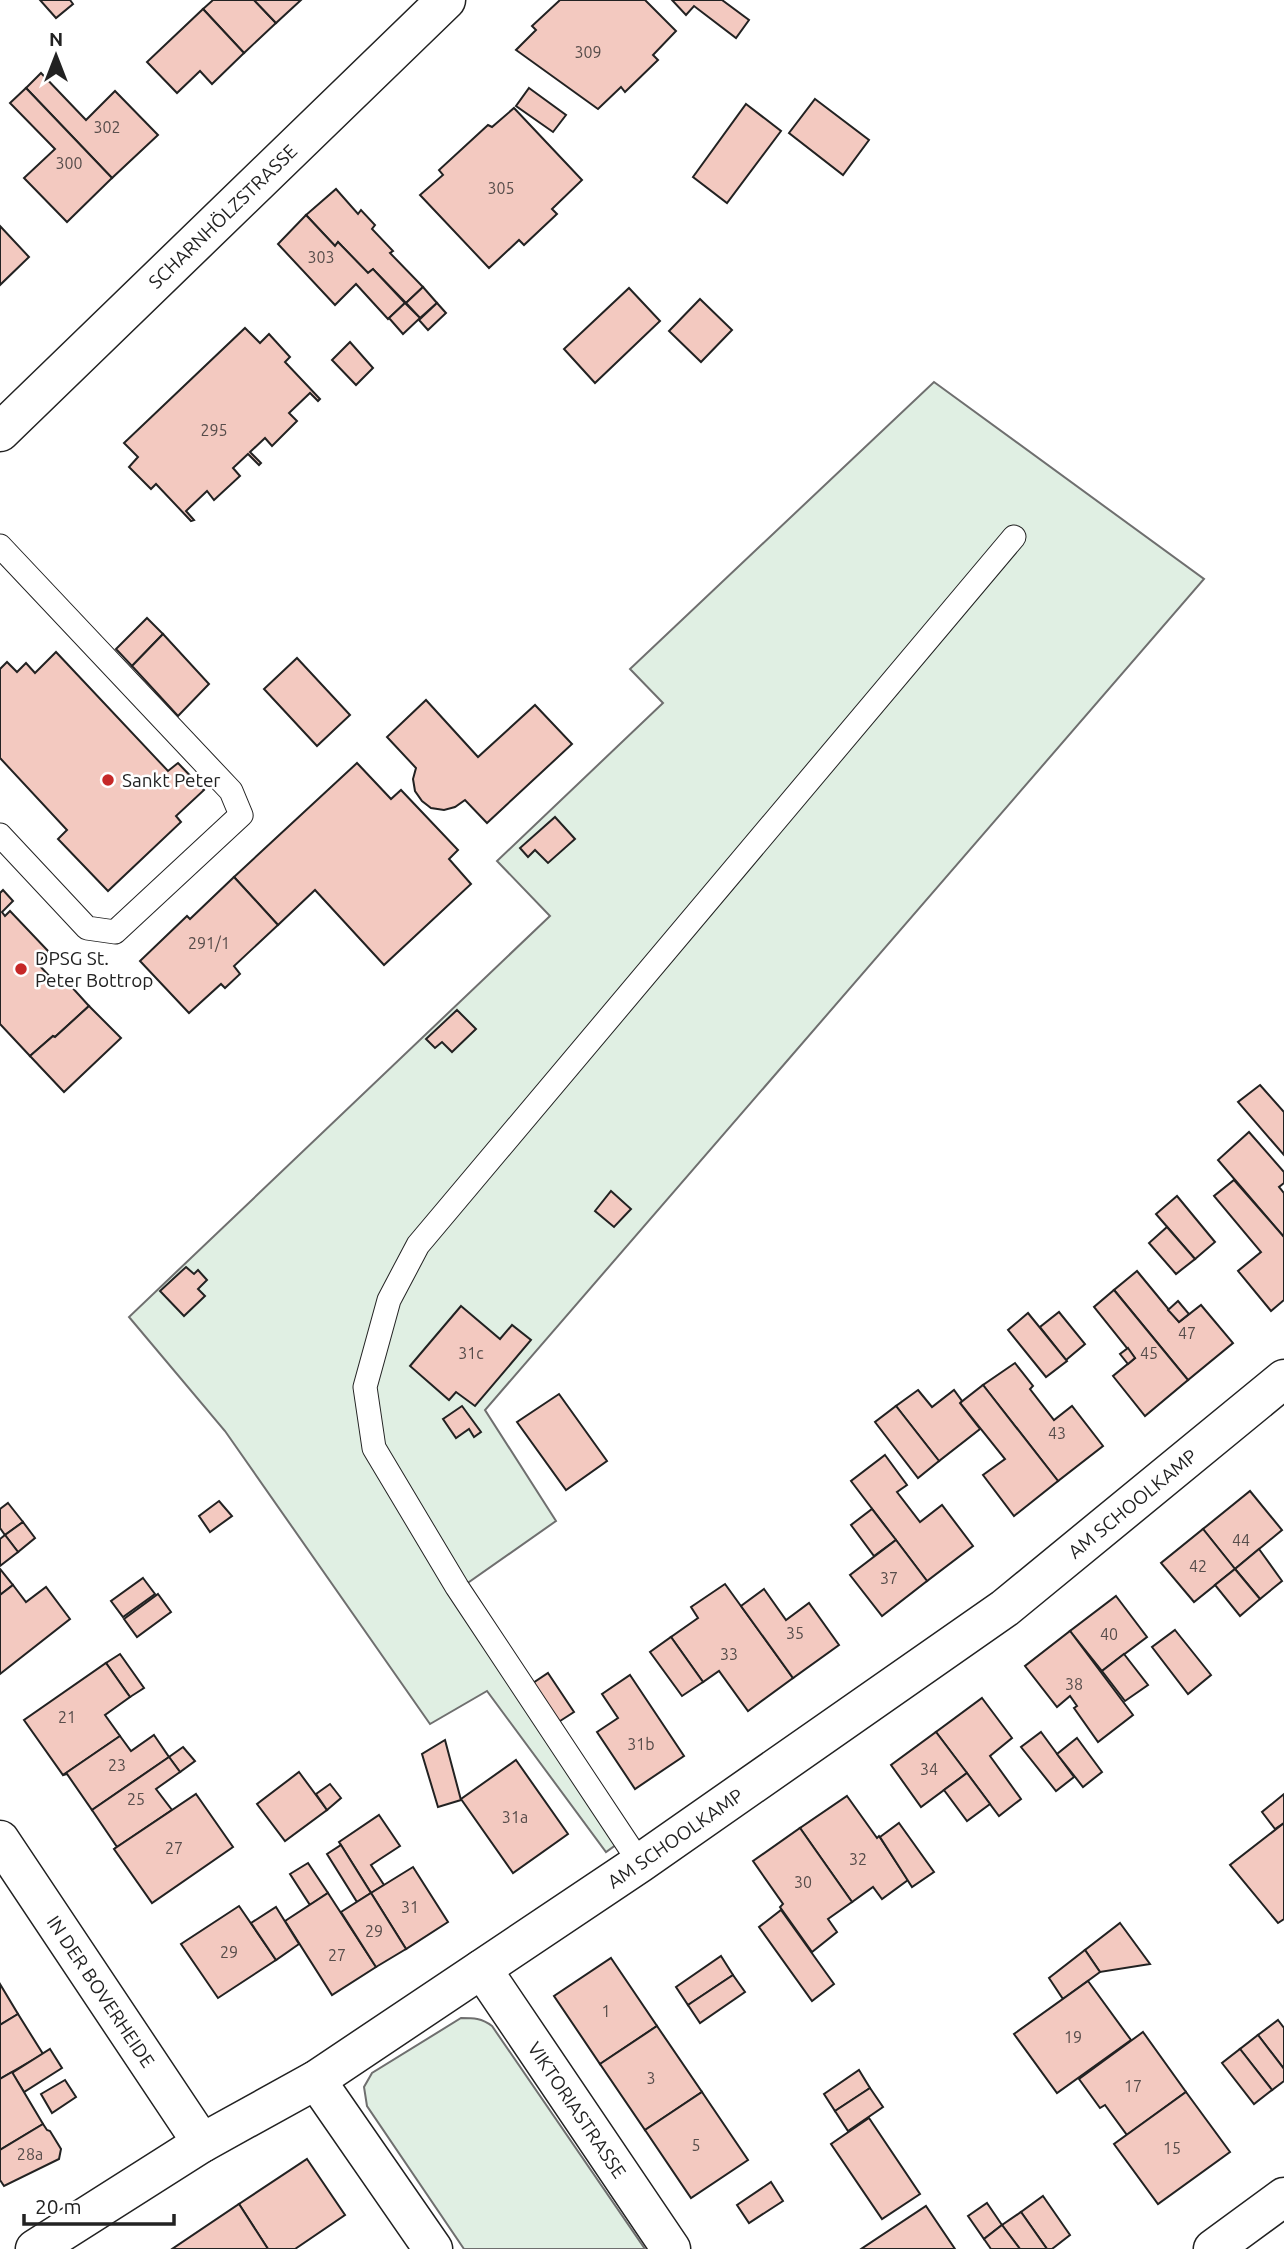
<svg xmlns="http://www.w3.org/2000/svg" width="1284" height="2249" viewBox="0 0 1284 2249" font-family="Ubuntu,sans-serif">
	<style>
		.green { fill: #e0efe3; stroke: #6f6f6f; stroke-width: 2 }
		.building { fill: #f3c9c0; stroke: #222; stroke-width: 2 }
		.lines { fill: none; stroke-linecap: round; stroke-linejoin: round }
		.lane-casing { stroke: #222; stroke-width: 25 }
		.street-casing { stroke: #222; stroke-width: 41 }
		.secondary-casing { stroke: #222; stroke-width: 41 }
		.lane { stroke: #fff; stroke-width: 23 }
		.street { stroke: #fff; stroke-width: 38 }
		.secondary { stroke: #fff; stroke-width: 38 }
		.poi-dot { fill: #c62828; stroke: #fff; stroke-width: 2.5 }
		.labels { text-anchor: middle; stroke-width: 5; stroke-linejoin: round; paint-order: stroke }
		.number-label { font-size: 16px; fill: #564c4a }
		.street-label { font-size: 19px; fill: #222; stroke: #fff }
		.poi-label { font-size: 19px; fill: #222; stroke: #fff; text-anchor: start }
	</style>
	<rect width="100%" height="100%" fill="#fff"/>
	<g class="green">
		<polygon points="934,382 1204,579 485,1410 556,1521 462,1587 631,1834 606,1852 487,1691 430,1724 225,1431 129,1317 550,916 497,861 663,703 630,669"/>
		<path d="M461,2018c12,0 21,0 31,8l153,223h-181l-97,-143 -3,-19 8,-14z"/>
	</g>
	<g class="building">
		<polygon points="40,0 70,0 73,4 56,18"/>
		<polygon points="213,0 254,0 276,23 244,53 203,9"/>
		<polygon points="254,0 301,0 276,23"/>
		<polygon points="560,0 645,0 676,31 653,55 658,60 625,92 621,87 598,109 516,50 536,30 532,26"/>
		<polygon points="672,0 722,0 749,20 736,38 694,6 686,15"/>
		<polygon points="203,9 244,53 212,84 200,71 177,93 147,62"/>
		<polygon points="41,73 86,120 115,91 158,135 112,178 26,88"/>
		<polygon points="26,88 112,178 67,222 24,178 55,149 10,103"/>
		<polygon points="529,88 566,115 553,132 516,106"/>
		<polygon points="815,99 869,140 843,175 789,133"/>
		<polygon points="746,104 781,131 727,203 693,177"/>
		<polygon points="514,108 582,180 552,209 557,214 524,245 519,240 489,268 420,195 443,175 439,170 488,125 492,127"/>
		<polygon points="336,189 358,214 361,210 375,225 372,229 393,251 390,253 423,287 406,303 373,269 368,273 338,242 335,246 306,215"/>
		<polygon points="306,215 335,246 338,242 368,273 373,269 405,303 388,319 356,284 335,305 278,244"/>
		<polygon points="0,226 29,257 0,285"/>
		<polygon points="423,287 437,303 420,318 406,303"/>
		<polygon points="629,288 660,321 595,383 564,349"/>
		<polygon points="700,299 732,330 701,362 669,331"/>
		<polygon points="405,303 420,318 403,334 389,318"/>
		<polygon points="437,303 446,313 428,330 419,320"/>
		<polygon points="245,328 260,343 269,334 290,357 285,362 320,399 318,401 310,393 289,413 297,421 272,446 265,438 250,452 261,463 259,465 248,454 233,468 240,476 214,500 207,491 186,511 194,520 191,521 156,484 151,489 129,467 138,457 124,443"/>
		<polygon points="350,342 373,368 356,385 332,360"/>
		<polygon points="147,618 163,634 132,666 116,649"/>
		<polygon points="163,634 209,684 178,716 132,666"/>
		<polygon points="56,652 168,771 178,763 204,790 176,816 181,822 108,891 58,839 67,830 0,758 0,669 7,662 17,672 26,663 35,673"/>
		<polygon points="297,658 350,715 317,746 264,689"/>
		<polygon points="426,700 478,757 535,705 572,744 487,823 465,800 455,807 444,810 431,808 422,801 415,791 413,779 416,768 387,737"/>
		<polygon points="357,763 391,799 401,790 458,850 449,859 471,884 384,965 315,890 278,925 234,877"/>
		<polygon points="555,817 575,839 548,863 535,850 528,857 520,848"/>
		<polygon points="234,877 278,925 234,966 240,974 225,988 221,984 189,1013 140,961 187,916 190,919"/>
		<polygon points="3,890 13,901 2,912 5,916 10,911 49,952 37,963 54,981 60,974 89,1006 55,1037 53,1036 30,1056 0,1024 0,893"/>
		<polygon points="89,1006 121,1038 64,1092 30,1056 53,1036 55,1037"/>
		<polygon points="457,1010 476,1029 452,1052 442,1042 435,1048 426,1039"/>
		<polygon points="1260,1085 1284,1112 1284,1155 1238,1102"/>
		<polygon points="1249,1132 1284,1172 1284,1183 1279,1187 1284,1193 1284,1237 1218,1160"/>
		<polygon points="1234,1180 1284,1237 1284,1300 1271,1311 1238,1271 1261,1252 1214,1196"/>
		<polygon points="611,1191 631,1209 614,1227 595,1211"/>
		<polygon points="1177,1196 1215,1242 1195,1259 1156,1214"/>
		<polygon points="1167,1227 1195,1259 1176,1274 1149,1243"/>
		<polygon points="186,1267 194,1274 198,1270 207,1280 198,1289 205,1296 184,1316 160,1291"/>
		<polygon points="1137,1271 1179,1322 1201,1305 1233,1343 1188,1380 1114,1290"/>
		<polygon points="1114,1290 1188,1380 1145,1416 1113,1376 1135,1358 1094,1307"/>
		<polygon points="1178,1301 1189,1314 1179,1322 1168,1310"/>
		<polygon points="461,1306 500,1339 512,1325 531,1340 475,1406 456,1392 449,1400 410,1366"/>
		<polygon points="1059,1312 1085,1344 1066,1360 1040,1327"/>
		<polygon points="1028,1313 1067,1361 1046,1377 1008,1330"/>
		<polygon points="1128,1348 1135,1358 1128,1364 1120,1354"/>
		<polygon points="1015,1363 1033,1386 1030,1389 1054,1420 1072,1406 1103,1446 1058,1481 983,1385"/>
		<polygon points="983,1385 1058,1481 1014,1516 983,1475 1005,1459 960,1403"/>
		<polygon points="918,1390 932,1407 954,1390 962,1401 960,1403 980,1429 939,1461 896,1406"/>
		<polygon points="559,1394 607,1461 566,1490 517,1422"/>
		<polygon points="462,1406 481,1432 474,1437 469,1429 456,1438 443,1419"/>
		<polygon points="896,1406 939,1461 918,1478 875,1422"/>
		<polygon points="885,1455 907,1485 897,1492 920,1522 942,1505 973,1546 927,1581 851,1481"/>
		<polygon points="1250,1491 1282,1530 1235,1569 1203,1529"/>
		<polygon points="219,1501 232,1516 210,1532 199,1516"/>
		<polygon points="8,1503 23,1522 5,1535 0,1528 0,1509"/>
		<polygon points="872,1509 896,1540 874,1556 851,1525"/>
		<polygon points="23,1522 35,1538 18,1552 5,1535"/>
		<polygon points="1203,1529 1235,1569 1194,1602 1161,1563"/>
		<polygon points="5,1535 18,1552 0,1566 0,1539"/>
		<polygon points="896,1540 927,1581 882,1616 850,1575"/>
		<polygon points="1259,1549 1282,1581 1260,1599 1235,1569"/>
		<polygon points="0,1569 13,1585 0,1595"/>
		<polygon points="1235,1569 1260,1599 1240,1616 1215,1585"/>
		<polygon points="143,1578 155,1594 123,1617 111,1601"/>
		<polygon points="725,1584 793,1678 748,1711 719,1671 703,1682 671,1637 698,1618 691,1607"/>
		<polygon points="13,1585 26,1602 46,1587 70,1619 0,1674 0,1595"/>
		<polygon points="764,1589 786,1620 809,1603 839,1645 793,1678 741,1606"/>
		<polygon points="158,1594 171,1612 137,1637 124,1619"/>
		<polygon points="1116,1596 1147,1637 1102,1671 1070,1631"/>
		<polygon points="1175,1630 1211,1675 1188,1694 1152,1647"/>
		<polygon points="1070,1631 1133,1715 1098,1742 1074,1708 1077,1706 1070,1696 1057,1707 1025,1666"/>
		<polygon points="671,1637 703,1682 682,1696 650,1652"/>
		<polygon points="120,1654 144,1688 130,1697 106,1663"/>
		<polygon points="1124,1654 1148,1685 1125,1701 1102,1671"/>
		<polygon points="106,1663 130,1697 105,1715 120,1736 63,1775 24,1720"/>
		<polygon points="548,1673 574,1712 557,1723 530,1685"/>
		<polygon points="630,1675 684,1756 635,1789 597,1732 618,1718 602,1694"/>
		<polygon points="982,1698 1012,1738 990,1756 1021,1799 999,1816 936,1732"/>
		<polygon points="936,1732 967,1773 921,1807 891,1765"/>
		<polygon points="1041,1732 1074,1777 1056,1791 1021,1747"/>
		<polygon points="154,1735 169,1757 92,1810 67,1774 63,1775 120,1736 131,1751"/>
		<polygon points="1077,1738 1102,1772 1083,1787 1057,1754"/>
		<polygon points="445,1740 461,1800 438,1807 422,1754"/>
		<polygon points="183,1747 195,1761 180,1772 169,1757"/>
		<polygon points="169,1757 180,1772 156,1789 172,1810 114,1849 117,1847 92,1810"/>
		<polygon points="516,1760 568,1834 513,1873 461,1799"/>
		<polygon points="299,1772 327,1810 285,1841 257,1804"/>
		<polygon points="967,1773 990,1804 967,1821 944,1790"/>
		<polygon points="330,1784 341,1798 327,1810 316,1794"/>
		<polygon points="196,1794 233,1847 152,1903 114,1849"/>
		<polygon points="1284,1794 1284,1823 1275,1829 1262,1812"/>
		<polygon points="847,1796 877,1838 879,1836 908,1880 882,1899 873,1887 852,1902 800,1828"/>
		<polygon points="379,1815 400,1846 371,1865 384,1885 371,1893 339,1842"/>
		<polygon points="899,1823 934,1872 912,1887 880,1837"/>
		<polygon points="1284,1823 1284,1919 1278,1923 1230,1865"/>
		<polygon points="800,1828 852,1902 828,1919 837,1932 812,1952 780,1907 783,1904 753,1861"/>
		<polygon points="341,1845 371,1893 357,1902 327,1854"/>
		<polygon points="308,1863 328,1893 310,1905 290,1874"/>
		<polygon points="413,1867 448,1922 406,1949 371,1893"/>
		<polygon points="328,1893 376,1967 332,1995 285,1921"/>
		<polygon points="371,1893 406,1949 376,1967 341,1912"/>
		<polygon points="239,1906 276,1960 218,1998 181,1944"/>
		<polygon points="276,1907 299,1944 276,1960 251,1923"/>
		<polygon points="781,1910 834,1984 812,2001 759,1927"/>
		<polygon points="1120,1923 1150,1964 1100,1972 1085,1950"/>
		<polygon points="1085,1950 1100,1972 1063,1999 1049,1978"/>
		<polygon points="721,1956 733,1975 688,2005 676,1987"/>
		<polygon points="611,1958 657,2026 600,2064 554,1996"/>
		<polygon points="733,1975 745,1992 700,2023 688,2005"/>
		<polygon points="1088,1981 1131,2040 1057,2093 1014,2034"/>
		<polygon points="0,1984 18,2014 0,2025"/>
		<polygon points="18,2014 43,2054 0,2079 0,2025"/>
		<polygon points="1278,2020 1284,2028 1284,2069 1258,2035"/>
		<polygon points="657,2026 702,2092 645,2130 600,2064"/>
		<polygon points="1143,2032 1186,2092 1127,2135 1105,2105 1100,2108 1079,2079"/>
		<polygon points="1258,2035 1284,2069 1284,2081 1272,2090 1240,2049"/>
		<polygon points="50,2049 62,2068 24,2092 12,2073"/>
		<polygon points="1240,2049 1272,2090 1254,2104 1222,2063"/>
		<polygon points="859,2070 870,2088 835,2111 824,2094"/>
		<polygon points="12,2072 43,2124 0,2150 0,2079"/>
		<polygon points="65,2080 76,2097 52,2113 41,2094"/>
		<polygon points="870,2088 883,2107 848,2131 835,2111"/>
		<polygon points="702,2092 748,2160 691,2198 645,2130"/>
		<polygon points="1186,2092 1230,2152 1158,2204 1114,2144"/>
		<polygon points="869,2118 920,2194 882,2219 831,2144"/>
		<polygon points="43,2124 47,2130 50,2131 61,2149 59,2159 4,2186 0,2180 0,2150"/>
		<polygon points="307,2159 345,2215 295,2249 268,2249 239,2204"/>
		<polygon points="771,2182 783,2201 749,2223 737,2205"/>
		<polygon points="1043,2196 1070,2235 1052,2249 1047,2249 1021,2212"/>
		<polygon points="987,2203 1002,2225 984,2239 968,2216"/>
		<polygon points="239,2204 268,2249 172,2249"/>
		<polygon points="926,2206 955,2249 861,2249"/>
		<polygon points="1021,2212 1047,2249 1020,2249 1002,2225"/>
		<polygon points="1002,2225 1020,2249 991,2249 984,2239"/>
	</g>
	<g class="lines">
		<defs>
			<g id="lane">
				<polyline points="0,546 231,791 241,815 115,932 87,928 0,835"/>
				<polyline points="640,1863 457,1587 374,1448 365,1387 389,1300 418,1245 1014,537"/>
			</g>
			<g id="street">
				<path id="s1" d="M0,1840l202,303"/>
				<path id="s2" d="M482,1969l189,280"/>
				<polyline points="316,2080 433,2249"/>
				<path id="s3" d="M35,2249l167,-106 114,-63 324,-217 365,-255 279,-229"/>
				<polyline points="1213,2249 1284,2197"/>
			</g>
			<g id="secondary">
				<path id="s4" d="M0,432l446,-432"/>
			</g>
		</defs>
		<use href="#lane" class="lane-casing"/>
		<use href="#street" class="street-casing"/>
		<use href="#secondary" class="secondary-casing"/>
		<use href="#lane" class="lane"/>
		<use href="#street" class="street"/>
		<use href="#secondary" class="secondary"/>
	</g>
	<g class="poi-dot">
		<circle cx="108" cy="780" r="7"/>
		<circle cx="21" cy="969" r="7"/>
	</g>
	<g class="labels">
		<g class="number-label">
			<text x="588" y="58">309</text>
			<text x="107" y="133">302</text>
			<text x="69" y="169">300</text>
			<text x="501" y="194">305</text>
			<text x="321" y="263">303</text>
			<text x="214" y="436">295</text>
			<text x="209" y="949">291/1</text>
			<text x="1187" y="1339">47</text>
			<text x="471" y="1359">31c</text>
			<text x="1149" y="1359">45</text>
			<text x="1057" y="1439">43</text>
			<text x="1241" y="1546">44</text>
			<text x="1198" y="1572">42</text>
			<text x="889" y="1584">37</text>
			<text x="795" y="1639">35</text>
			<text x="1109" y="1640">40</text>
			<text x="729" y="1660">33</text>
			<text x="1074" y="1690">38</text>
			<text x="67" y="1723">21</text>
			<text x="641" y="1750">31b</text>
			<text x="117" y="1771">23</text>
			<text x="929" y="1775">34</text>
			<text x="136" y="1805">25</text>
			<text x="515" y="1823">31a</text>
			<text x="174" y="1854">27</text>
			<text x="858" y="1865">32</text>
			<text x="803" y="1888">30</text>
			<text x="410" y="1913">31</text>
			<text x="374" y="1937">29</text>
			<text x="229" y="1958">29</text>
			<text x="337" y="1961">27</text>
			<text x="606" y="2017">1</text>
			<text x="1073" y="2043">19</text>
			<text x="651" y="2084">3</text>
			<text x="1133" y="2092">17</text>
			<text x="696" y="2151">5</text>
			<text x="1172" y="2154">15</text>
			<text x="30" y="2160">28a</text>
		</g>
		<g class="street-label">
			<text dy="7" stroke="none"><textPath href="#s4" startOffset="310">SCHARNHÖLZSTRASSE</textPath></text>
			<text dy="7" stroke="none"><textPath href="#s3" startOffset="1328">AM SCHOOLKAMP</textPath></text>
			<text dy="7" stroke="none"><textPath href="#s3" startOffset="761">AM SCHOOLKAMP</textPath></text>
			<text dy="7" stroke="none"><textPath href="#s1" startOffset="182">IN DER BOVERHEIDE</textPath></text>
			<text dy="7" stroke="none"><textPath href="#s2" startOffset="170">VIKTORIASTRASSE</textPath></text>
		</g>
		<g class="poi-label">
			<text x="122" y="787">Sankt Peter</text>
			<text x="35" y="965">DPSG St.<tspan x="35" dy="22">Peter Bottrop</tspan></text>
		</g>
	</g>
	<g transform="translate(56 56)" stroke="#ffffff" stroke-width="5" paint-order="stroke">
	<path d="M0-5L12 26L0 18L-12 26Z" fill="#222222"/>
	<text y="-10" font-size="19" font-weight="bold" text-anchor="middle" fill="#222222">N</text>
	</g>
	<path d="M24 2214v10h150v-10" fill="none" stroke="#222222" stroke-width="3.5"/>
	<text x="35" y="2214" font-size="21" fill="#222222" stroke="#ffffff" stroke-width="5" paint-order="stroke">20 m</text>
</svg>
